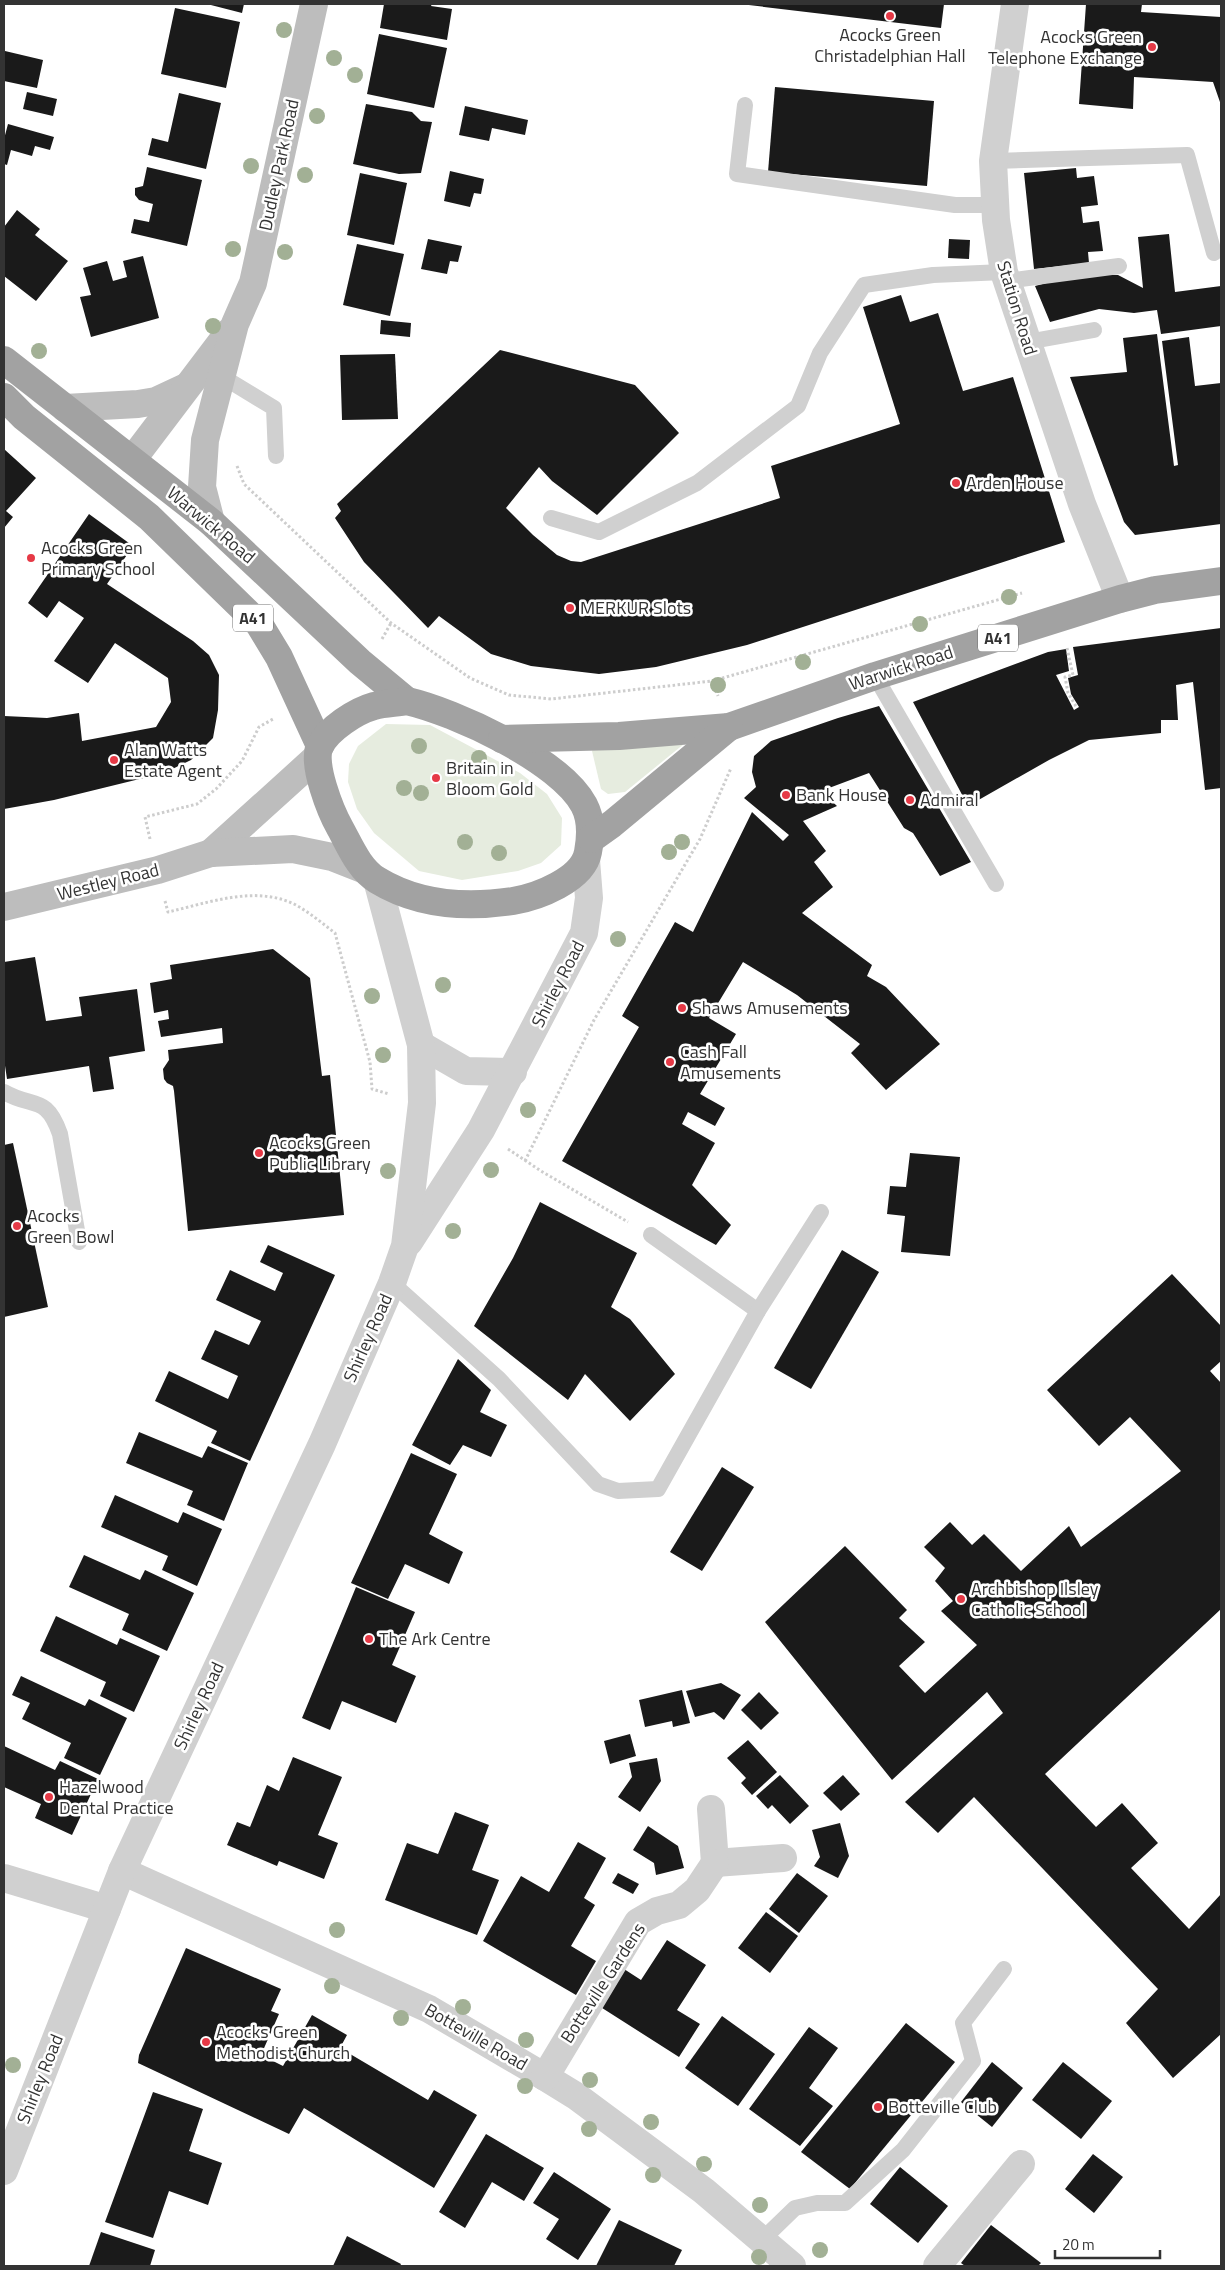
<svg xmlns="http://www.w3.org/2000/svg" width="1225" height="2270" viewBox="0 0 1225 2270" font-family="'Titillium Web',sans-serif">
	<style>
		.green { fill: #e6ecdf }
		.building { fill: #1a1a1a }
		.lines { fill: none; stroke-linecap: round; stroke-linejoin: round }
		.path { stroke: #cdcdcd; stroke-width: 3; stroke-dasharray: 2.5 2.5; stroke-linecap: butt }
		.service { stroke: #d0d0d0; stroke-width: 16 }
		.minor { stroke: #d0d0d0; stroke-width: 28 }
		.tertiary { stroke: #d0d0d0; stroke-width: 28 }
		.secondary { stroke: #bdbdbd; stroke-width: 28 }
		.trunk { stroke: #a2a2a2; stroke-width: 28 }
		.tree { fill: #a2b095 }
		.poi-dot { fill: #e63946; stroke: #fff; stroke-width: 2 }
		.labels { text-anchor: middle; stroke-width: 5; stroke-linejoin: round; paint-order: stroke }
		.shield { fill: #fff; stroke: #707070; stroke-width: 1 }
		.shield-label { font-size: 16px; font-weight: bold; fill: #333 }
		.poi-label { font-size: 18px; fill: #333; stroke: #fff; text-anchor: start }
		.street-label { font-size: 18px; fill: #333; stroke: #fff }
	</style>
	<rect width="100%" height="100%" fill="#fff"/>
	<g class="green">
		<polygon points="386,724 430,725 520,773 547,794 562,818 561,845 541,863 518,871 462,880 419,871 374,833 357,809 348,782 349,764 358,746"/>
		<polygon points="690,739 625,792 608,794 601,789 592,751 596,744"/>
	</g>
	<g class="building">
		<polygon points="207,4 244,4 242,13"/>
		<polygon points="384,4 432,4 431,6 452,9 447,40 380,28"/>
		<polygon points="740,4 944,4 941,28"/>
		<polygon points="1086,4 1142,4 1141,12 1221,17 1221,105 1213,82 1134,77 1133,109 1079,104"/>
		<polygon points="175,8 240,22 226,88 161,74"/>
		<polygon points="379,34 447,48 434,108 367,94"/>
		<polygon points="5,51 43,60 37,88 4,81"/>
		<polygon points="775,87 934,101 927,186 768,172"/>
		<polygon points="27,92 57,99 53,116 23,109"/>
		<polygon points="179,93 221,103 206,169 148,155 152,138 168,142"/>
		<polygon points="366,104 412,112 421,121 432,122 421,173 399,174 353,164"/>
		<polygon points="465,106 528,120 525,135 492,128 489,141 459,135"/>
		<polygon points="8,124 54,137 50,150 35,146 32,156 11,150 7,165 4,164 4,139"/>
		<polygon points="147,167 202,180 187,246 131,233 134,219 149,222 153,204 139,200 135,195 135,188 143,186"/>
		<polygon points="1076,168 1077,178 1094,176 1098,205 1081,207 1083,223 1099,221 1103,251 1088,252 1089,263 1034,269 1024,173"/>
		<polygon points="450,171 484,179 481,194 474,193 470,207 444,201"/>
		<polygon points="360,173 407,183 394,245 347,235"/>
		<polygon points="17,210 40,229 35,235 68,261 36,301 4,276 4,227"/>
		<polygon points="1169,234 1175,292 1221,286 1221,326 1161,334 1157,310 1134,313 1099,309 1050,322 1035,286 1081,274 1118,275 1143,288 1138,237"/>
		<polygon points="428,239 462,246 458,262 450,261 447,274 421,269"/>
		<polygon points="949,239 970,240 969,259 948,258"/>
		<polygon points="357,244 404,254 390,316 343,305"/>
		<polygon points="143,256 159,318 91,337 80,297 91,295 83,268 107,261 113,281 127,277 123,261"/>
		<polygon points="901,295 910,322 938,313 963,391 1013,377 1065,542 747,645 656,667 599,674 531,666 491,654 439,616 428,628 364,562 335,518 341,511 337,504 500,350 635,385 679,433 597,515 552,481 539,467 506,508 533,535 557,555 571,561 581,562 780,498 771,466 900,424 863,307"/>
		<polygon points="381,320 411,323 410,337 380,334"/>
		<polygon points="1157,334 1174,466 1178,465 1162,341 1189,337 1195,386 1221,383 1221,524 1135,535 1124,522 1070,377 1127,372 1123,338"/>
		<polygon points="395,354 398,419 342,420 340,355"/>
		<polygon points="4,449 36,478 6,511 13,517 4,528"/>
		<polygon points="89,514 133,546 107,584 193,641 209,655 219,675 218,710 213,738 191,760 164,773 54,800 4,809 4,716 47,718 79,713 82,741 156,727 171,702 168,678 115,643 88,683 54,661 84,618 59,601 47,618 28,603"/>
		<polygon points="1221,628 1221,788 1205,790 1193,682 1176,685 1178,720 1161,720 1161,733 1089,740 1049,760 968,806 913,702 1048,652 1066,649 1069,671 1056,675 1074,710 1079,707 1071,694 1068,678 1078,675 1073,647"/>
		<polygon points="879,706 971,862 940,876 913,833 904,828 869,773 821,791 837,806 803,821 826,851 814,862 833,887 802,913 872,965 867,976 886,987 940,1044 886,1090 851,1053 860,1044 797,995 743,962 709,1018 736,1034 700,1094 725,1108 715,1126 688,1112 682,1124 715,1143 692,1185 731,1225 716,1245 562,1161 639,1027 622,1016 675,922 693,932 752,812 783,841 789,835 744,798 756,787 752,772 754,756 771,741 838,718"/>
		<polygon points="273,949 310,978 322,1076 330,1075 344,1215 188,1231 174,1091 173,1086 167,1083 164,1079 163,1069 169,1060 168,1050 223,1043 222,1028 161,1037 158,1021 169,1019 168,1010 154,1013 150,983 172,979 170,965"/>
		<polygon points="35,957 46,1021 82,1016 79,997 137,989 145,1051 109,1057 114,1089 93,1092 89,1066 7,1079 4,1059 4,962"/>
		<polygon points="13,1143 48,1307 4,1317 4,1145"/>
		<polygon points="910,1153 960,1157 950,1256 901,1252 905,1216 887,1214 890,1186 906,1187"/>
		<polygon points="540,1202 637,1253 611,1307 630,1319 675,1374 630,1421 585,1374 568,1400 474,1326 513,1258"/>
		<polygon points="268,1245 335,1275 250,1461 211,1443 217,1431 155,1401 169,1371 228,1399 238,1376 201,1359 215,1330 249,1345 261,1321 216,1300 230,1270 275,1291 283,1273 260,1262"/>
		<polygon points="842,1250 879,1272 811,1389 774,1368"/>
		<polygon points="1172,1274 1221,1326 1221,1361 1210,1371 1221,1383 1221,1609 1045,1774 1096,1827 1122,1803 1158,1843 1131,1868 1189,1929 1221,1894 1221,2034 1173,2078 1126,2023 1158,1989 974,1797 938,1833 905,1802 1003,1713 987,1692 892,1780 765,1622 845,1546 907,1610 899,1618 925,1642 899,1666 925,1693 977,1645 941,1611 953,1601 935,1581 945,1568 924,1547 950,1522 972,1545 984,1534 1021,1571 1069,1526 1081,1547 1181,1471 1130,1417 1099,1446 1047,1390"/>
		<polygon points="458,1359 491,1390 480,1412 507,1425 491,1457 463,1445 450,1465 412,1445"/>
		<polygon points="139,1432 202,1458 208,1446 248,1463 224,1521 187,1505 193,1491 126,1463"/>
		<polygon points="411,1453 457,1474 429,1534 463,1552 449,1584 405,1564 388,1599 351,1583"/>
		<polygon points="722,1467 754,1487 702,1571 670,1552"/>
		<polygon points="115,1495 178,1523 183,1512 222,1529 197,1586 162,1570 168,1556 101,1527"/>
		<polygon points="84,1555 140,1580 145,1570 194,1593 167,1651 122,1630 129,1614 69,1587"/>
		<polygon points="356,1587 415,1612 392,1665 416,1676 396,1723 342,1701 330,1730 302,1718"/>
		<polygon points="56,1616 117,1645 120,1638 160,1656 134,1712 100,1696 106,1682 40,1651"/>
		<polygon points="21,1676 85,1706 89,1699 127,1718 100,1775 64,1758 71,1743 22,1719 30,1703 12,1695"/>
		<polygon points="721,1683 741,1695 724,1720 714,1712 695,1717 686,1691"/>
		<polygon points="682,1690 690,1723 673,1727 672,1721 645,1727 639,1700"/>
		<polygon points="759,1692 779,1713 761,1730 741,1710"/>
		<polygon points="630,1734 636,1756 610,1764 604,1741"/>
		<polygon points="748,1740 777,1772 752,1795 741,1783 746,1778 727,1758"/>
		<polygon points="4,1746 55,1770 60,1761 98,1779 72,1835 35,1818 41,1804 4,1787"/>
		<polygon points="293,1757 342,1777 318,1835 338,1843 324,1879 279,1861 277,1866 227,1845 237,1822 250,1827 267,1785 279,1791"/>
		<polygon points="657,1758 661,1781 640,1812 618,1797 632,1777 629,1763"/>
		<polygon points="780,1775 809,1806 790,1824 772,1805 768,1809 756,1796"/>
		<polygon points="843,1775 860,1794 841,1811 823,1793"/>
		<polygon points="455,1812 489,1825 472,1870 499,1880 477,1935 385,1900 407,1843 438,1854"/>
		<polygon points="840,1823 849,1856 838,1878 814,1866 820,1857 812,1830"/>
		<polygon points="648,1826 678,1846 684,1868 656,1875 654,1863 633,1850"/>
		<polygon points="578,1842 606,1858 584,1898 595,1905 571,1946 596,1961 576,1995 483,1941 521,1876 549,1892"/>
		<polygon points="618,1873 639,1884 633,1894 612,1883"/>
		<polygon points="797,1873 828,1896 799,1933 769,1909"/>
		<polygon points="766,1912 798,1936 770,1973 738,1948"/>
		<polygon points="667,1940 706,1965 677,2010 700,2024 679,2057 599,2006 624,1969 641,1980"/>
		<polygon points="186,1948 281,1989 271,2011 279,2014 261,2055 283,2066 312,2015 347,2035 340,2048 428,2100 434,2090 477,2115 434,2188 304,2108 289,2134 138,2063 139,2055"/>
		<polygon points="722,2016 775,2054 738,2106 685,2068"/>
		<polygon points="906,2023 955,2062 850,2189 801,2152"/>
		<polygon points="809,2027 838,2048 809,2088 833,2106 800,2146 749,2109"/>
		<polygon points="992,2062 1023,2088 992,2127 961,2102"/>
		<polygon points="1063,2062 1112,2101 1081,2139 1032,2100"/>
		<polygon points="153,2092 203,2109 189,2151 222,2163 208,2205 169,2191 153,2238 105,2222"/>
		<polygon points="486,2134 544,2168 524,2201 492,2182 465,2228 439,2212"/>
		<polygon points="1093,2154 1123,2177 1094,2213 1065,2189"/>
		<polygon points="900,2167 948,2206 918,2243 870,2204"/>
		<polygon points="554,2172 611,2209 578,2260 546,2239 559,2219 533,2203"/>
		<polygon points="619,2220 682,2250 674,2266 596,2266"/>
		<polygon points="991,2225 1041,2263 1038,2266 965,2266 961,2263"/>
		<polygon points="101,2232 155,2250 150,2266 89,2266"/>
		<polygon points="347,2236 401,2264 400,2266 333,2266"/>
	</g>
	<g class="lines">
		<g class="path">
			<polyline points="237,466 244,484 391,623 470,678 509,695 551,699 712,681 1022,593"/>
			<polyline points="382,639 391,623"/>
			<polyline points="1067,648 1073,675 1065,677 1068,693 1077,708"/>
			<polyline points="712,681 718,696"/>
			<polyline points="150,839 145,817 197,804 216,789 242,761 259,727 273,719"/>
			<path d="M165,901l3,11c40,-9 86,-27 126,-8 15,8 28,19 41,29l35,129 2,27 17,5"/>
			<polyline points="508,1149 541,1171 628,1222"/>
			<polyline points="525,1161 594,1020 700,839 731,768"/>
		</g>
		<g class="service">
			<polyline points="745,105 737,174 955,205 995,205"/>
			<polyline points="993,161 1187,155 1214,253"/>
			<polyline points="1007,281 1119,266"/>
			<polyline points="1027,342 1094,330"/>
			<polyline points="223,377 274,408 276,456"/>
			<polyline points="551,518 599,532 697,483 798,406 820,353 864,285 933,275 1004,272"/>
			<polyline points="875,676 996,884"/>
			<path d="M4,1092c29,17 42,2 56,42l19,108"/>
			<polyline points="651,1235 758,1311"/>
			<polyline points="392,1283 499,1379 598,1484 618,1491 658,1489 758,1311 821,1212"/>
			<polyline points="762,2240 795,2208 817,2203 845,2203 903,2150 973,2061 963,2023 1004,1969"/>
		</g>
		<g class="minor">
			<polyline points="1015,4 993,161 996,220 1004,272 1082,504 1120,599"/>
			<polyline points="711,1809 715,1863 783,1858"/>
			<polyline points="122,1871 429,2009 545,2077 576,2096 704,2191 792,2266"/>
			<polyline points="4,1878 107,1909"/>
			<polyline points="545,2077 638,1922 657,1911 679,1905 697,1890 715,1863"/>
			<polyline points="937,2266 1021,2164"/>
		</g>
		<g class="tertiary">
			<polyline points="421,1045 466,1071 513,1072"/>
			<polyline points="409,1242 481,1130 584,933 589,898 586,860"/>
			<polyline points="4,2171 122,1871 322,1444 392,1283 405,1246 422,1103 421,1045 377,880"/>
		</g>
		<g class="secondary">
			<polyline points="65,408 138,404 156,401 186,387"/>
			<polyline points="132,460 229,332"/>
			<polyline points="211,522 202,487 205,440 235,324 253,283 314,4"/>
			<polyline points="211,853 317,757"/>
			<polyline points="4,907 158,870 211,853 293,849 332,857 365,870"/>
		</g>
		<g class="trunk">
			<polyline points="4,360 211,522 360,662 407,701"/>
			<polyline points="4,397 24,417 149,517 259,624 279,657 320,746"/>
			<path d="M407,701c48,11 153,59 177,104 8,15 7,31 4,47 -5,28 -51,45 -75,49 -46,7 -95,4 -136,-21 -18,-11 -27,-34 -37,-52 -9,-16 -29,-65 -20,-82 8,-17 36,-35 54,-40 10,-3 23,-3 33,-5z"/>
			<polyline points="502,739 619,736 729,727 875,676 1120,599 1155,590 1221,581"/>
			<polyline points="591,839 612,824 729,727"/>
		</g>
	</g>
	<g class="tree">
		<circle cx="284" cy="30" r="8"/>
		<circle cx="334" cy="58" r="8"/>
		<circle cx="355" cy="75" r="8"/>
		<circle cx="317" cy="116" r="8"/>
		<circle cx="251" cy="166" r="8"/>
		<circle cx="305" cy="175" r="8"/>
		<circle cx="233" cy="249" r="8"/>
		<circle cx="285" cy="252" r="8"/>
		<circle cx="213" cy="326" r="8"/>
		<circle cx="39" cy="351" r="8"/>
		<circle cx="1009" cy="597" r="8"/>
		<circle cx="920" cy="624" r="8"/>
		<circle cx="803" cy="662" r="8"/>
		<circle cx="718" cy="685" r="8"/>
		<circle cx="419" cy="746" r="8"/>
		<circle cx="479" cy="758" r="8"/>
		<circle cx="404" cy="788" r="8"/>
		<circle cx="421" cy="793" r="8"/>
		<circle cx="465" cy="842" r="8"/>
		<circle cx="682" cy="842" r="8"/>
		<circle cx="669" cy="852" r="8"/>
		<circle cx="499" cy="853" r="8"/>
		<circle cx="618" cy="939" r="8"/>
		<circle cx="443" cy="985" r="8"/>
		<circle cx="372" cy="996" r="8"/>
		<circle cx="383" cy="1055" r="8"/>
		<circle cx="528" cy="1110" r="8"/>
		<circle cx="491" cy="1170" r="8"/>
		<circle cx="388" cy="1171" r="8"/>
		<circle cx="453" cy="1231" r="8"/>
		<circle cx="337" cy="1930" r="8"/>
		<circle cx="332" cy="1986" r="8"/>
		<circle cx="463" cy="2007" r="8"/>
		<circle cx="401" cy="2018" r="8"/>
		<circle cx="526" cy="2040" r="8"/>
		<circle cx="13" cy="2065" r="8"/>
		<circle cx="590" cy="2080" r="8"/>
		<circle cx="525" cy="2086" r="8"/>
		<circle cx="651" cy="2122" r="8"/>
		<circle cx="589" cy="2129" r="8"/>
		<circle cx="704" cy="2164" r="8"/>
		<circle cx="653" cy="2175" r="8"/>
		<circle cx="760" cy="2205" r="8"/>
		<circle cx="820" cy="2250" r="8"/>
		<circle cx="759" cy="2257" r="8"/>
	</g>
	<g class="poi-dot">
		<circle cx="890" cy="16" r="5"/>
		<circle cx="1152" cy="47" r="5"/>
		<circle cx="956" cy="483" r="5"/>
		<circle cx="31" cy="558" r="5"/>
		<circle cx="570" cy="608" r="5"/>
		<circle cx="114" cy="760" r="5"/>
		<circle cx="436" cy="778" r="5"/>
		<circle cx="786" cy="795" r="5"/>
		<circle cx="910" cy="800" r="5"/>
		<circle cx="682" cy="1008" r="5"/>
		<circle cx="670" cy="1062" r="5"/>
		<circle cx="259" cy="1153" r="5"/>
		<circle cx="17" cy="1226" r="5"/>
		<circle cx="961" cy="1599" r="5"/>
		<circle cx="369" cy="1639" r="5"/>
		<circle cx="49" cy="1797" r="5"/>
		<circle cx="206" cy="2042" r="5"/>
		<circle cx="878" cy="2107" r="5"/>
	</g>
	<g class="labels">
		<g class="shield">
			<rect x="233" y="604.5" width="40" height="27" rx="4"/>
			<rect x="978" y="624.5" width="40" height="27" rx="4"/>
		</g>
		<g class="shield-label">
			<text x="253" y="624">A41</text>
			<text x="998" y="644">A41</text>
		</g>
		<g class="poi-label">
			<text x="890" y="41" text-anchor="middle">Acocks Green<tspan x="890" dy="21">Christadelphian Hall</tspan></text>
			<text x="1142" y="43" text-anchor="end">Acocks Green<tspan x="1142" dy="21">Telephone Exchange</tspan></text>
			<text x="966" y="489">Arden House</text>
			<text x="41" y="554">Acocks Green<tspan x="41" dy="21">Primary School</tspan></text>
			<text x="580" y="614">MERKUR Slots</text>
			<text x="124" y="756">Alan Watts<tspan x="124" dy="21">Estate Agent</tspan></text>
			<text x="446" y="774">Britain in<tspan x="446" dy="21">Bloom Gold</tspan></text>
			<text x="796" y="801">Bank House</text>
			<text x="920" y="806">Admiral</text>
			<text x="692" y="1014">Shaws Amusements</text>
			<text x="680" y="1058">Cash Fall<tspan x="680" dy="21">Amusements</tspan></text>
			<text x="269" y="1149">Acocks Green<tspan x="269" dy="21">Public Library</tspan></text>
			<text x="27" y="1222">Acocks<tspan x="27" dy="21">Green Bowl</tspan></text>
			<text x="971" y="1595">Archbishop Ilsley<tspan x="971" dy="21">Catholic School</tspan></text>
			<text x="379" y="1645">The Ark Centre</text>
			<text x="59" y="1793">Hazelwood<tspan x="59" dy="21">Dental Practice</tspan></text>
			<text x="216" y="2038">Acocks Green<tspan x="216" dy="21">Methodist Church</tspan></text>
			<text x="888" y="2113">Botteville Club</text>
		</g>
		<g class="street-label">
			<text transform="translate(279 165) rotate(-78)" y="6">Dudley Park Road</text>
			<text transform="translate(1017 308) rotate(73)" y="6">Station Road</text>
			<text transform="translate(211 525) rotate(40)" y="6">Warwick Road</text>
			<text transform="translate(901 668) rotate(-18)" y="6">Warwick Road</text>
			<text transform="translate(108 882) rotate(-14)" y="6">Westley Road</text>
			<text transform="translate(558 984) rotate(-63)" y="6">Shirley Road</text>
			<text transform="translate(368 1338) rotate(-66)" y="6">Shirley Road</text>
			<text transform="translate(199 1706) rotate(-65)" y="6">Shirley Road</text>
			<text transform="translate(603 1983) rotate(-57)" y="6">Botteville Gardens</text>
			<text transform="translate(476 2037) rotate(30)" y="6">Botteville Road</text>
			<text transform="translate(40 2079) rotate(-68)" y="6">Shirley Road</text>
		</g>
	</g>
	<rect width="1225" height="2270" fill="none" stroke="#333333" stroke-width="10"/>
	<path d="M1055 2250v8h105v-8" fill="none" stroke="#333333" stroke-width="2.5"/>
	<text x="1062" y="2250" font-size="15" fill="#333333" stroke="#ffffff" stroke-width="4" paint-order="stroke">20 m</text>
</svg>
